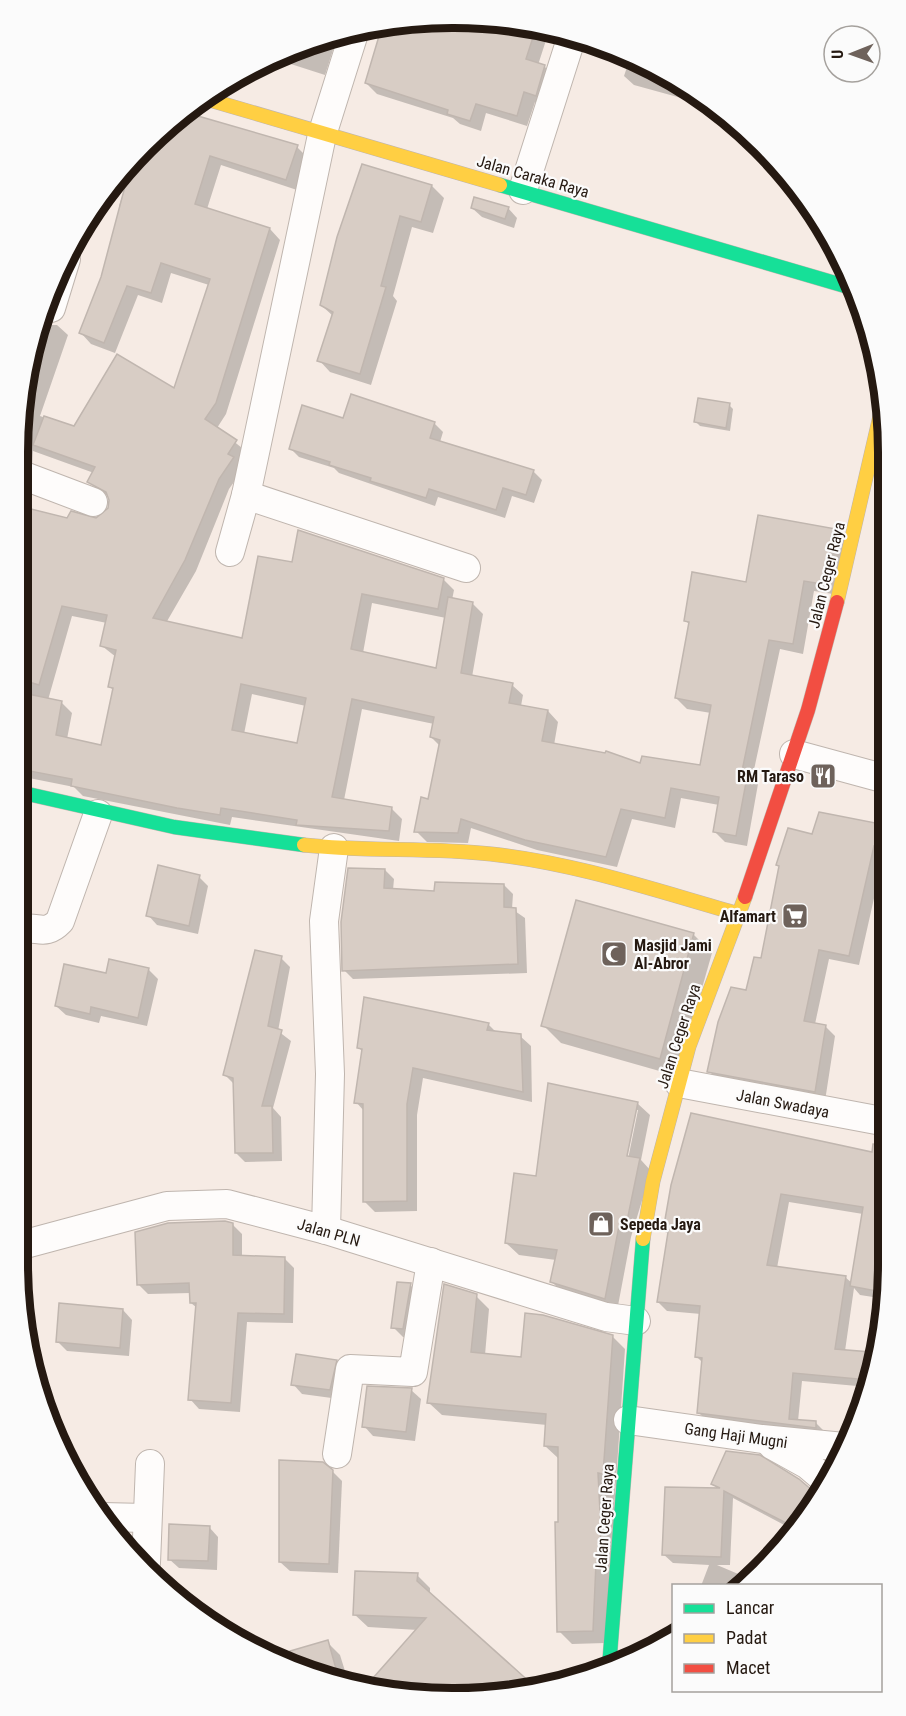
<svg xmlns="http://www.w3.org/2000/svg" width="906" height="1716" viewBox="0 0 906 1716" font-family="'Roboto Condensed',sans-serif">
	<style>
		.shadow { fill: #0003; fill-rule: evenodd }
		.building { fill: #d8cdc5; stroke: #c0b6af; stroke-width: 1.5; fill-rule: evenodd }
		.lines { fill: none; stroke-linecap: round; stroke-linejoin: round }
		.street-casing { stroke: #bfb5ae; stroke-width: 30 }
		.fast-casing { stroke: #bfb5ae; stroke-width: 15 }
		.slow-casing { stroke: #bfb5ae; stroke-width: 15 }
		.jam-casing { stroke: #bfb5ae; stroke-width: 15 }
		.street { stroke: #fefcfb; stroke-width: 28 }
		.fast { stroke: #16e098; stroke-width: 14 }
		.slow { stroke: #ffcf43; stroke-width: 14 }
		.jam { stroke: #f24e42; stroke-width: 14 }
		.labels { text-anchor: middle; stroke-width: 4.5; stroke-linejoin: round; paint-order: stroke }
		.street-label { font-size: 16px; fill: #251911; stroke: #fbfbfb }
		.poi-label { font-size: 16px; font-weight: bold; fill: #251911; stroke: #fbfbfb; text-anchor: end }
		.rim { fill: none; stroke: #251911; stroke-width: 8 }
	</style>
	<rect width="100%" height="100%" fill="#f6ebe4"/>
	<g class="shadow">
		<polygon points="424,19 509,22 549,31 538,65 545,67 555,77 546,106 535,102 527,126 486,113 481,131 460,124 453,118 377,94 366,83 384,26"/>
		<polygon points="338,34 325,75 272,58"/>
		<polygon points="630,58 670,76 728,117 712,113 703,104 634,85 624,76"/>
		<path d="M188,108l8,9 101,30 10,10 -10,33 -76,-25 -14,44 63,20 10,11 -54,174 -9,14 30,24 -4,17 -14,20 -33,82 -30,52 77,17 50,-77 150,16 11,11 -2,10 20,3 11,11 -11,63 40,8 11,10 -2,11 27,5 10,11 -4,23 87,20 61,2 9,-54 -24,-4 -11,-11 14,-73 -5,-5 150,-89 11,10 -13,53 -19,-3 -11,63 -23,-5 -28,130 6,5 -11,62 -22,-4 -11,-11 5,-26 -38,-7 -6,30 -43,-9 -15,48 -80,-17 -66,-22 -3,15 -41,-1 -11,-11 13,-30 11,-55 -9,-9 3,-13 -72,-15 -18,91 47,8 11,11 -3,22 -167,-24 -2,8 -147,-29 -9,-9 -55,-11v-283l11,11 -1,6 39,10h29l13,-11v-11l-21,-16 5,-9 -61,-22 -1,17 -13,4v-47l14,-85 8,-19 4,4h12l11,10 -28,81 34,12 101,-38 34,-105 -38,-12 -9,30 -24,-8 -23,58 -24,-9 -10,-11 21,-55 20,-69 -3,-3 16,-49zM372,603l74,15 -9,51 -74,-16zM72,616l35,7 -5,23 14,11 -6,30 4,4 -12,56 -35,-8 5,-26 -11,-11 -13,-2zM252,694l54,12 -8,39 -54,-11z"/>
		<polygon points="432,186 444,198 433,233 412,227 393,296 397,301 371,385 330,372 319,360 333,316 321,305 339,237"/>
		<polygon points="472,208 508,208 517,218 514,228 482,217"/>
		<polygon points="352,396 435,424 443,432 440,442 533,471 542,480 534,503 512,496 505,518 438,497 435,506 339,473 334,468 299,457 290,448 344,420"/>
		<polygon points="729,405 733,409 730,431 700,426 695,421"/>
		<polygon points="813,836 886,845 859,965 829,959 815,1024 825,1026 835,1036 825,1101 719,1081 709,1071 762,960 780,867 778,865"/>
		<polygon points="385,870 394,879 393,890 436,893 504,885 513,894 512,909 525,918 527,973 353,979 344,970"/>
		<polygon points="199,877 208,886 198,934 157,925 148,915"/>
		<polygon points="577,902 694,935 712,953 677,1076 561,1043 543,1025"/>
		<polygon points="281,958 290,967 278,1031 291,1041 273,1108 281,1117 282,1161 245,1162 236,1153 234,1084 224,1074"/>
		<polygon points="149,970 158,979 147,1026 101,1016 99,1023 66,1015 56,1006 107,975"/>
		<polygon points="883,1011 886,1012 886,1062 875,1053"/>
		<polygon points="488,1024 497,1033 520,1036 531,1046 532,1102 423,1078 417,1115 417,1211 375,1212 364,1201 364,1111 356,1102 363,1052 359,1048"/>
		<path d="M637,1103l13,12 -9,45 10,11 -20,66 -14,74 -53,-17 -12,-12 4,-22 -37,-5 -13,-12 32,-66zM635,1110h3l-11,54 -3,-1z"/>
		<path d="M879,1139l8,1v151l-1,8 -26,-4 -6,-7 -9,63 26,3 5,5 -8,28 -66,-6 -4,40 18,2 9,9 -117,-10 -9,-9 4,-50 -6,-6 4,-43 -34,-3 -9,-9 11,-67 -4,-5 211,-76zM789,1202l74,12 -11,69 -7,-6 -68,-9z"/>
		<polygon points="232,1224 242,1234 242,1257 284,1258 294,1268 293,1323 247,1322 240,1412 199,1409 190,1399 197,1308 191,1303 191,1293 148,1294 138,1284"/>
		<polygon points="410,1285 420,1294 412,1338 403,1337 393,1327"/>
		<polygon points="476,1296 489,1309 485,1355 522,1359 612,1336 625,1349 605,1643 572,1644 559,1631 558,1458 545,1446 547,1425 442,1415 429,1403"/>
		<polygon points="123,1310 132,1320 129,1356 67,1351 58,1342"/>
		<polygon points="336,1361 345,1370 339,1399 302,1394 293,1384"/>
		<polygon points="411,1390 421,1399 415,1441 373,1436 364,1426"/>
		<polygon points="332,1471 342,1481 338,1573 290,1571 280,1562"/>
		<polygon points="713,1484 813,1493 817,1496 790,1528 733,1498 730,1565 717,1565 743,1576 748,1580 744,1586 701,1586 709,1565 673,1563 663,1554 719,1490"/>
		<polygon points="209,1527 218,1537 217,1570 179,1568 169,1559"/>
		<polygon points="120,1539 130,1540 144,1554 144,1562"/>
		<polygon points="417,1575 430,1588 430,1594 531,1686 482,1697 350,1684 371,1683 418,1630 368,1627 354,1614"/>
		<polygon points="327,1642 340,1655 349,1684 341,1683 290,1660"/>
	</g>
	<g class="building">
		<polygon points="424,19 509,22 536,28 526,59 545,65 536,96 524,92 517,116 476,104 470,121 447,114 448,110 365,83 382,26"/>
		<path d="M188,108l10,8 100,29 -12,35 -76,-24 -15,48 75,24 -54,175 -11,16 32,21 -9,14 6,3 -15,22 -34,81 -32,58 89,20 16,-82 34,6 6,-32 146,48 -6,31 -76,-15 -11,55 85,19 12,-71 25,5 -12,71 52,10 -4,20 39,7 -6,31 63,12 1,-2 34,12 2,-7 58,9 11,-60 -36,-7 14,-76 -5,-1 8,-49 54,10 12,-67 78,14 -14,55 -18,-3 -11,63 -24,-4 -27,131 6,1 -12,64 -23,-4 6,-35 -48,-9 -6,30 -44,-9 -15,48 -81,-17 -64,-21 -3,14 -44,-1 7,-35 7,2 12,-59 -10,-3 4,-20 -82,-18 -20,98 60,10 -3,24 -93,-6 1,-5 -76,-12 -1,7 -43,-7 -106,-22 1,-7 -53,-10v-52l4,-24 39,8 -6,34 45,10 12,-57 -5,-1 8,-37 -16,-4 7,-31 -45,-9 -23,79 -20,-6v-173l48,12 4,-7 25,7 12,-10 1,-8 -3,-8 -19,-10 8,-15 -62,-22 11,-29 30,10 43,-72 57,34 36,-109 -49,-16 -10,30 -24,-7 -23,57 -25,-10 22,-56 31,-117zM241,684l65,14 -9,45 -65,-13z"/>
		<polygon points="362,164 432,185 421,222 400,216 381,286 386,287 360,374 317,361 333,312 320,305 337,237"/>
		<polygon points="474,197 509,207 505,219 471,208"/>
		<polygon points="351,394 435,422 430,438 534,470 526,495 503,488 496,510 429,489 426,498 370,481 371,478 329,465 330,462 289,449 302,405 343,418"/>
		<polygon points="698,398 730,403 726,428 694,422"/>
		<polygon points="819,812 886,825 886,849 874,846 849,956 819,950 804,1021 826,1025 815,1092 707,1072 718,1022 731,987 746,990 754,957 761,958 779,866 776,865 788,828 812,834"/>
		<polygon points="158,865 200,875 189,926 146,916"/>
		<polygon points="348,868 385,869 384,888 434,891 435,882 504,884 504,907 516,908 518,964 342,971 341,922"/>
		<polygon points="576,900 694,933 660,1059 541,1026"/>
		<polygon points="255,950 282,956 268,1026 282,1030 262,1106 272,1106 273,1153 235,1153 233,1078 223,1075"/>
		<polygon points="109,959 149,968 138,1018 91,1007 90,1014 55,1006 64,964 106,973"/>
		<polygon points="364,997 489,1023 487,1030 521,1034 523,1092 413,1068 407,1104 407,1201 363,1202 363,1104 354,1103 362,1049 357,1048"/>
		<polygon points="548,1083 638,1102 627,1156 640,1158 626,1226 619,1226 605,1299 550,1282 557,1250 505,1243 514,1173 536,1176"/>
		<polygon points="691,1113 872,1152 873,1144 887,1145 887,1293 850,1286 863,1207 781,1194 767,1265 846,1276 835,1349 871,1352 869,1380 793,1373 789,1419 816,1421 816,1428 697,1413 702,1358 695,1357 700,1306 657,1302 668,1232 663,1231 671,1185"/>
		<polygon points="225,1221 233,1223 233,1255 285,1257 284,1314 238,1313 231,1403 188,1400 196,1303 190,1303 189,1283 137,1285 135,1232 168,1223"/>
		<polygon points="397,1282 411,1283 403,1329 391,1328"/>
		<polygon points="444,1284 477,1294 471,1352 521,1357 525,1313 543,1315 613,1335 603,1474 598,1473 601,1531 598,1562 596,1563 593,1631 557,1632 555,1522 558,1522 558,1447 544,1446 546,1414 427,1403"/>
		<polygon points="59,1303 123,1309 120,1348 56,1342"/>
		<polygon points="296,1354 337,1360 330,1390 291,1385"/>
		<polygon points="367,1386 412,1388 406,1432 362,1427"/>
		<polygon points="726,1451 760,1455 799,1479 814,1492 801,1515 792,1526 724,1491 721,1557 662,1555 665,1487 720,1488 711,1484"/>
		<polygon points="279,1460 323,1462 333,1470 329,1564 279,1562"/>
		<polygon points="169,1524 210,1526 208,1561 168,1560"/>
		<polygon points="355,1571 418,1573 417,1581 533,1685 482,1697 366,1686 426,1618 353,1615"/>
		<polygon points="328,1640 340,1683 293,1662 290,1651"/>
	</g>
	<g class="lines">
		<defs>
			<g id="street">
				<polyline points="523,190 572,36"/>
				<polyline points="51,308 66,259"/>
				<polyline points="19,474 93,502"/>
				<polyline points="246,495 322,135 355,30"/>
				<polyline points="230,552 246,495 466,568"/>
				<polyline points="794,754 886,779"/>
				<path d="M18,932c17,-10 25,7 42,-11l38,-107"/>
				<polyline points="679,1083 887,1122"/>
				<polyline points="326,1230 330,1074 324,921 334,848"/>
				<polyline points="18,1246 167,1206 227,1204 326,1230 606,1317 636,1321"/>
				<polyline points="628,1420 762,1439 844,1447"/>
				<polyline points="772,1445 808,1465 828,1482"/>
				<polyline points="337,1454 350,1369 413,1372 431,1262"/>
				<polyline points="102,1517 146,1518"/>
				<polyline points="146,1563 150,1464"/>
			</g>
			<g id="fast">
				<polyline points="500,185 852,288"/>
				<polyline points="19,792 174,827 304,845"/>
				<polyline points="609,1667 643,1239"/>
			</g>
			<g id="slow">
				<polyline points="203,98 500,185"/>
				<polyline points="837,602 884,399"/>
				<path d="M304,845c62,7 125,2 187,9 85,9 166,37 248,60"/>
				<polyline points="643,1239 653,1181 689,1046 745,897"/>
			</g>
			<polyline id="jam" points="745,897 808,710 837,602"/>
		</defs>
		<use href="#street" class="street-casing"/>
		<use href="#fast" class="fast-casing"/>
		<use href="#slow" class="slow-casing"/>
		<use href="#jam" class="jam-casing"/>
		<use href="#street" class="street"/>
		<use href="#fast" class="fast"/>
		<use href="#slow" class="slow"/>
		<use href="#jam" class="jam"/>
	</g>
	<defs>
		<symbol id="restaurant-square" viewBox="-11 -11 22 22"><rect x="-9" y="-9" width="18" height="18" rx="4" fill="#6e625b" stroke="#fbfbfb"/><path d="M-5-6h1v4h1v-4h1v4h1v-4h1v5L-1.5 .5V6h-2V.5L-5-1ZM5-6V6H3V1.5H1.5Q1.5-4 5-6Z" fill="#fff"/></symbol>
		<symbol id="supermarket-square" viewBox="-11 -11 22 22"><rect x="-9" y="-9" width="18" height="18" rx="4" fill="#6e625b" stroke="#fbfbfb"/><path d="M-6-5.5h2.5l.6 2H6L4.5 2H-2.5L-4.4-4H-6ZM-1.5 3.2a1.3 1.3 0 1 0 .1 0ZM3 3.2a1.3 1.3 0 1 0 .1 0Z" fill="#fff"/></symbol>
		<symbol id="mosque-square" viewBox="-11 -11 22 22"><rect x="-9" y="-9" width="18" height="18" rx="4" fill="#6e625b" stroke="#fbfbfb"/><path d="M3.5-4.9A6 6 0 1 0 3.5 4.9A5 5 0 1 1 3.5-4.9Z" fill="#fff"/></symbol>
		<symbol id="shop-square" viewBox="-11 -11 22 22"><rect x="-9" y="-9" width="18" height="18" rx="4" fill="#6e625b" stroke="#fbfbfb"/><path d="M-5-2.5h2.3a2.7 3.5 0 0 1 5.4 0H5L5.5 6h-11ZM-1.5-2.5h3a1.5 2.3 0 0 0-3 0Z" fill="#fff"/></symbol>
	</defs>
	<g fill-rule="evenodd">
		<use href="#restaurant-square" x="808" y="761" width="30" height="30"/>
		<use href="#supermarket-square" x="780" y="901" width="30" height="30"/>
		<use href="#mosque-square" x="599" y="939" width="30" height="30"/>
		<use href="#shop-square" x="586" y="1209" width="30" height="30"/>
	</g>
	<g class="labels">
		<g class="street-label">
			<text transform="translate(533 176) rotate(16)" y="6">Jalan Caraka Raya</text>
			<text transform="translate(826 575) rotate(-76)" y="6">Jalan Ceger Raya</text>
			<text transform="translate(678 1036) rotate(-72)" y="6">Jalan Ceger Raya</text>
			<text transform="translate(783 1103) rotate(11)" y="6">Jalan Swadaya</text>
			<text transform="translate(329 1232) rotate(16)" y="6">Jalan PLN</text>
			<text transform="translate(736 1435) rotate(8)" y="6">Gang Haji Mugni</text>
			<text transform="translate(604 1518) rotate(-86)" y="6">Jalan Ceger Raya</text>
		</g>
		<g class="poi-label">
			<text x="804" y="782">RM Taraso</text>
			<text x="776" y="922">Alfamart</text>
			<text x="634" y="951" text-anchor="start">Masjid Jami<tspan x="634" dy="18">Al-Abror</tspan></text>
			<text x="620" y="1230" text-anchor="start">Sepeda Jaya</text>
		</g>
	</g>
	<path d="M0 0H906V1716H0ZM452 28H454A424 424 0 0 1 878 452V1264A424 424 0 0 1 454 1688H452A424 424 0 0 1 28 1264V452A424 424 0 0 1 452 28Z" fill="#fbfbfb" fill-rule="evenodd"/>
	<path class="rim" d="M452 28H454A424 424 0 0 1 878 452V1264A424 424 0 0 1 454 1688H452A424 424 0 0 1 28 1264V452A424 424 0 0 1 452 28Z"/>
	<rect x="672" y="1584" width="210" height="108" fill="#fbfbfb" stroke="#a5a19d" stroke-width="1.5"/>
	<rect x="684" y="1604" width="30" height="9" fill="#16e098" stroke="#a5a19d" stroke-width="1.5"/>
	<text x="726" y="1614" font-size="18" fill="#251911">Lancar</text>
	<rect x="684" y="1634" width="30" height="9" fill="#ffcf43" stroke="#a5a19d" stroke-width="1.5"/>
	<text x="726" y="1644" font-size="18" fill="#251911">Padat</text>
	<rect x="684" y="1664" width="30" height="9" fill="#f24e42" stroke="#a5a19d" stroke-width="1.5"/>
	<text x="726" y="1674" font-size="18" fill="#251911">Macet</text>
	<g transform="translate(852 54) rotate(269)"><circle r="28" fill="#fbfbfb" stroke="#a5a19d" stroke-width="1.5"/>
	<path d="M0-4.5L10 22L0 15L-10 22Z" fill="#6e625b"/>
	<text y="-9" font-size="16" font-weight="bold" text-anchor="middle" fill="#251911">U</text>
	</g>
</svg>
